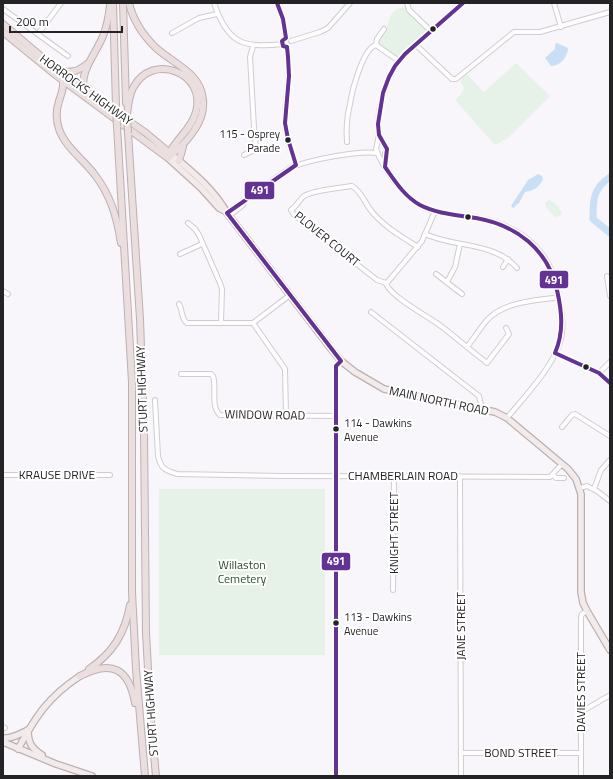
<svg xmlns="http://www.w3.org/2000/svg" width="613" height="779" viewBox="0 0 613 779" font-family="'Titillium Web',sans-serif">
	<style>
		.green { fill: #e6f2e8 }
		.water { fill: #c8dff5 }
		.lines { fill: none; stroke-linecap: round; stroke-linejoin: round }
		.river { stroke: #c8dff5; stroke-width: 7 }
		.minor-casing { stroke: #cfcdd1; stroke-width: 6 }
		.major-casing { stroke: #bdb0b1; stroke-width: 8 }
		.highway-casing { stroke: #bdb0b1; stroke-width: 8 }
		.minor { stroke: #fefefe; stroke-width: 4 }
		.major { stroke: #f3ebeb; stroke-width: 5.5 }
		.highway { stroke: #eadede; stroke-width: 6 }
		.highway-bridge-casing { stroke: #bdb0b1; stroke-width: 8; stroke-linecap: butt }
		.highway-bridge { stroke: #eadede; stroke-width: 6 }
		.bus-1-casing { stroke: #fff; stroke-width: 7 }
		.bus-1 { stroke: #633293; stroke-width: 4 }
		.bus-dot { fill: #232224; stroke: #fff; stroke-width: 1.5 }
		.labels { text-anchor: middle; stroke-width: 4; stroke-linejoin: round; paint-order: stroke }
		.bus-label { font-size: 11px; fill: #232224; stroke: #fff; text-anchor: start }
		.street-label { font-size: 12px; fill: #232224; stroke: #fff }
		.park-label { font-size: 12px; fill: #234f26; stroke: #fff }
		.line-badge { stroke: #fff; stroke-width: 1.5 }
		.badge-label { font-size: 11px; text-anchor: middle; font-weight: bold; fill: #fff }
	</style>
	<rect width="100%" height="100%" fill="#f8f6fb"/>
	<g class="green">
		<path d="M405,7l24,25 -31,26 -21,-14c1,-7 7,-11 10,-17 4,-12 4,-18 18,-20z"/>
		<polygon points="516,63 550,96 508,138 495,145 455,100 462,93 464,88 460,80 467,74 484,92"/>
		<path d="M549,200c5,1 12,9 13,14l-2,2 -5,1 -9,-10 -1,-4z"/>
		<rect x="159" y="489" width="166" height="166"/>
	</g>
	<g class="water">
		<path d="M557,43l11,5c0,9 -8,18 -17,18l-6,-8 10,-9v-5z"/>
		<path d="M538,174l4,2 1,3c-3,8 -10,12 -18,13l-6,11 -6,5 -2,-2 17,-26z"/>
	</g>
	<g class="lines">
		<path class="river" d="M610,177c-17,12 -17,22 -17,42l17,14"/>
		<defs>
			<g id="minor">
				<path d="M214,3c13,39 28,46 68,41"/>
				<polyline points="277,3 283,19 286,38"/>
				<polyline points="407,3 409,10 431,31"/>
				<path d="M463,3l-58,51 -10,12 -6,11 -6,16 -4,20 -1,11 1,11 -3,14c7,20 29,50 49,59 18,7 38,7 57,11 39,7 71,34 76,75 2,13 6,25 4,39 -3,28 -37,63 -55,85"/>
				<polyline points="554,3 561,27"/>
				<polyline points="3,9 68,56"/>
				<polyline points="172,33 199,18 217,14"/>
				<polyline points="38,34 61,3"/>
				<polyline points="286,38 282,41 283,46 287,47"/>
				<polyline points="291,41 320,32 328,28 350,3"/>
				<polyline points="376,45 377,39 384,29"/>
				<polyline points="416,45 452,79 456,79 514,32 540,32 610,12"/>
				<path d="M287,47c5,26 -2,50 -2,76 1,15 6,28 11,42"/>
				<polyline points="379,135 387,149 385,153 385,166"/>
				<path d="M347,142c-1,-12 0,-26 3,-38 2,-13 13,-56 26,-59l23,16"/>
				<polyline points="244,155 252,151 256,148 254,128 250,57 253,46"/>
				<path d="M435,211l-13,30 -36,43c6,13 39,31 52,40 10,7 19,15 29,23 7,-9 13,-19 21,-28 18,-18 47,-18 71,-22"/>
				<path d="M227,213l63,-45c18,-8 69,-18 87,-15"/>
				<polyline points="229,216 243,205 244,201"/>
				<polyline points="188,223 195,229 199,235 220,283 222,289 221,323"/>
				<path d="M425,234c30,14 68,7 92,34"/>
				<polyline points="180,254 202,244"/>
				<polyline points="503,267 508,259"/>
				<polyline points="436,274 462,294"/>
				<polyline points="607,276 610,296"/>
				<polyline points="447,282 455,267 460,244"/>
				<path d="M386,283l-9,-3 -83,-65 -3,-5c6,-4 8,-10 13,-14 9,-6 36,-8 48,-10 10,6 13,18 21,27 12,14 29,24 45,34"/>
				<polyline points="3,291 8,294"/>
				<path d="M179,304c4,7 2,15 8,19h66l37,-28"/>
				<polyline points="371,312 479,396 482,409"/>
				<polyline points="253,323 285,369 286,415"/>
				<polyline points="467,347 487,363 509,334 506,328"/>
				<polyline points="555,353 599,373 610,383"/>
				<polyline points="599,373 610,362"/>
				<path d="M181,374h30l2,2c4,12 -3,30 7,39l116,1"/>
				<path d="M155,400l3,56c3,13 7,14 19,18l107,2 266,1 12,-13"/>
				<polyline points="562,427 572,415 575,414 610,436"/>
				<polyline points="3,475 110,475"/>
				<polyline points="553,475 556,478 564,478"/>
				<polyline points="460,476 461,776"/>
				<polyline points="580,488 587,486 597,491 610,501"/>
				<polyline points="594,489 601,470 610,460"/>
				<polyline points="393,590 394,477"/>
				<polyline points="581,712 610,695"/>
				<polyline points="3,727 5,728"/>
				<polyline points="461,753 581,753"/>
				<polyline points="336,776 336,366 341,361"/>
				<polyline points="581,776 581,617 582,614 587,611"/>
			</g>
			<g id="major">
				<path d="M171,154c20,17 43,35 56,59l105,137 9,11 14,11 29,17 111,23 12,6 61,51 8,10 5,15v98l2,11 4,8 23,39"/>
				<polyline points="168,158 201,188 219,208 227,212"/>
				<path d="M28,730c0,13 4,19 14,25"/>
				<path d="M3,738c9,1 17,-4 25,-8"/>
				<polyline points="3,742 56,764 92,776"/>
				<path d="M18,749c18,-33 30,-52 62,-73"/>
			</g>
			<g id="highway">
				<polyline points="113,3 116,106"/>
				<polyline points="123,3 126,103"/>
				<polyline points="3,24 62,74 146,133 171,154"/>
				<path d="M3,32l50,41 115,85c3,-4 6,-5 9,-8 7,-6 13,-13 18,-21 6,-9 9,-19 8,-29 -2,-28 -30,-36 -48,-53 -12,-12 -22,-27 -26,-44"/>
				<path d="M59,71c12,2 18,1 28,-7"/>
				<path d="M63,81c1,7 -2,14 -4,20 -3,9 -3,19 0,28 6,18 25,31 36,46 16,21 22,43 26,68"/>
				<path d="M84,92c-5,-21 12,-38 19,-56 4,-10 6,-21 7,-31"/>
				<path d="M127,114c1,-9 2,-18 6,-26 19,-37 74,-15 63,24 -4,15 -17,25 -25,38v4"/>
				<polyline points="117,126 132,382 132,592 136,669 145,776"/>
				<polyline points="128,133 140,319 144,431 146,633 151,723 156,776"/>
				<polyline points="179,161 183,147"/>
				<path d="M89,669c24,-16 36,-36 41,-64"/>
				<path d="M80,676c32,-17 49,-7 55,27"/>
			</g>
		</defs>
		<use href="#minor" class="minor-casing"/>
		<use href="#major" class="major-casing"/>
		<use href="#highway" class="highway-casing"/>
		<use href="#minor" class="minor"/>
		<use href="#major" class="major"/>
		<use href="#highway" class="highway"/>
		<defs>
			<g id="highway-bridge">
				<polyline points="116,106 117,126"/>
				<polyline points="127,114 128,133"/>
			</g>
		</defs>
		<use href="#highway-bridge" class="highway-bridge-casing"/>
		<use href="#highway-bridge" class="highway-bridge"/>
		<defs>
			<g id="bus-1">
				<polyline points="277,3 283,19 286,38 282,41 283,46 287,47 288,57 289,76 285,123 288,139 296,165 227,213 341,361 336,366 336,776"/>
				<path d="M463,3l-58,51 -10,12 -6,11 -6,16 -5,31 1,11 8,14 -2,18c10,14 19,29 35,38 17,9 38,10 56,13 40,7 72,31 81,72 5,22 7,42 -2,63l44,20 11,10"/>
			</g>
		</defs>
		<use href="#bus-1" class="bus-1-casing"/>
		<use href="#bus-1" class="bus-1"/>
	</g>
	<g class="bus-dot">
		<circle cx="433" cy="29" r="3.5"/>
		<circle cx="288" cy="140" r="3.5"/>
		<circle cx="468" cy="217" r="3.5"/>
		<circle cx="586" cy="367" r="3.5"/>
		<circle cx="336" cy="429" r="3.5"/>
		<circle cx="336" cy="623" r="3.5"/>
	</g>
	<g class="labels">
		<g class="bus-label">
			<text x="280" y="138" text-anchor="end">115 - Osprey<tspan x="280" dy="14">Parade</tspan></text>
			<text x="344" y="427">114 - Dawkins<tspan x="344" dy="14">Avenue</tspan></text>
			<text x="344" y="621">113 - Dawkins<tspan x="344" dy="14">Avenue</tspan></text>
		</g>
		<g class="street-label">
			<text transform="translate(86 90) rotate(36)" y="4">HORROCKS HIGHWAY</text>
			<text transform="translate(327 239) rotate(39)" y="4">PLOVER COURT</text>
			<text transform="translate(142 389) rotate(-92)" y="4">STURT HIGHWAY</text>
			<text transform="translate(439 401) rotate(12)" y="4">MAIN NORTH ROAD</text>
			<text transform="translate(265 415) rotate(1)" y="4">WINDOW ROAD</text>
			<text x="57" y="479">KRAUSE DRIVE</text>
			<text x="403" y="480">CHAMBERLAIN ROAD</text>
			<text transform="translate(394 533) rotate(-90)" y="4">KNIGHT STREET</text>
			<text transform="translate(461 626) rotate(-90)" y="4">JANE STREET</text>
			<text transform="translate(581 692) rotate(-90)" y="4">DAVIES STREET</text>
			<text transform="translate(151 713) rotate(-94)" y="4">STURT HIGHWAY</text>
			<text x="521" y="757">BOND STREET</text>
		</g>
		<g class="park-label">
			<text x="242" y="569">Willaston<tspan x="242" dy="14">Cemetery</tspan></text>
		</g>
	</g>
	<g class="line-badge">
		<rect x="244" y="181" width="31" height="19" rx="4" fill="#633293"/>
		<rect x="539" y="270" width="30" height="19" rx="4" fill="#633293"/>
		<rect x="321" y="552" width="30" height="19" rx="4" fill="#633293"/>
	</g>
	<g class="badge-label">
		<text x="260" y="194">491</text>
		<text x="554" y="284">491</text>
		<text x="336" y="565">491</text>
	</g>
	<rect width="613" height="779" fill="none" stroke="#232224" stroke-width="8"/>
	<path d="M10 26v6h112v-6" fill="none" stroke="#232224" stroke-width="2"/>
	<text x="16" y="26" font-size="12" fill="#232224" stroke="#ffffff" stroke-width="3" paint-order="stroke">200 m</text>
</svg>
